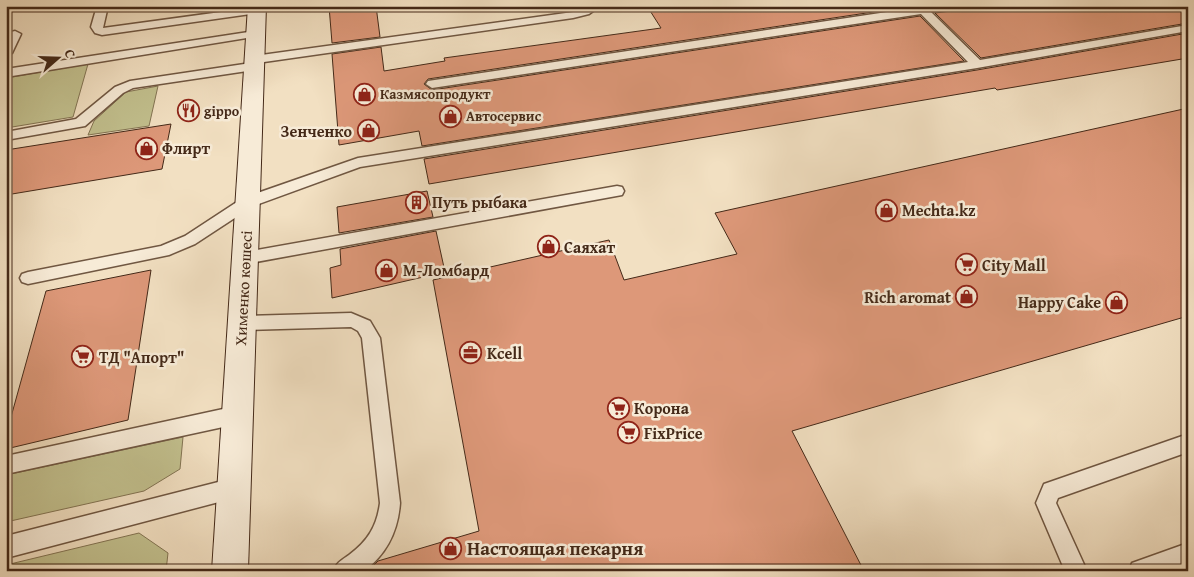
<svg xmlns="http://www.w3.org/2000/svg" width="1194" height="577" viewBox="0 0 1194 577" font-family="'Gentium Book Plus',serif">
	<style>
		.green { fill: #c2c08e; stroke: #837453 }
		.building { fill: #dd9879; stroke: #442918 }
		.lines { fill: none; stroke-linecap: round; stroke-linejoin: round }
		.lane-casing { stroke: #705742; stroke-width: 3 }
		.secondary-casing { stroke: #442918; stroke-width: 2 }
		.lane { fill: #f7ebd7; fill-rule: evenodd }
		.secondary { fill: #f7ebd7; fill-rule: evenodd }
		.labels { text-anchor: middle; stroke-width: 5; stroke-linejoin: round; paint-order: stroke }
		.far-poi-label { font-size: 14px; font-weight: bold; fill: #442918; stroke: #f7ebd7; text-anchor: start }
		.poi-label { font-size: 16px; font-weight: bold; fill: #442918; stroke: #f7ebd7; text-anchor: start }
		.street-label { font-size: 16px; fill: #442918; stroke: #f7ebd7 }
		.near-poi-label { font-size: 19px; font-weight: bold; fill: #442918; stroke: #f7ebd7; text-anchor: start }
	</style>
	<rect width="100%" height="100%" fill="#f2e0c2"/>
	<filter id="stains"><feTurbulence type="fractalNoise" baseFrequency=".004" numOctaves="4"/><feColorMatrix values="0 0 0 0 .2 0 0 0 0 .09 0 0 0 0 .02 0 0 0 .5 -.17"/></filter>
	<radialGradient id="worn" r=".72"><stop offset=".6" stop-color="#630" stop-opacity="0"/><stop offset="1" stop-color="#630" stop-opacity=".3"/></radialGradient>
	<g class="green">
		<polygon points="88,64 73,117 6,128 6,78"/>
		<polygon points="158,86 149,126 88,135 94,121 126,92"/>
		<polygon points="183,437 180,469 144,491 6,522 6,475"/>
		<polygon points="139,533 168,553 166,571 6,571 6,565"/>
	</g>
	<g class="building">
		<polygon points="329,6 376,6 380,37 332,43"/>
		<polygon points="647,6 777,6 778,11 812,6 913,6 428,79 424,84 432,90 920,16 964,61 422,146 419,131 339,145 332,54 381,47 384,71 445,61 444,58 661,28"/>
		<polygon points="958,6 1188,6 1188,23 981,58 935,13 951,11"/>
		<polygon points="1188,33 1188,58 997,90 995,88 429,184 424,159 977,70"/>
		<polygon points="1188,108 1188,316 792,431 864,571 373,571 373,566 378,561 479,531 433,280 609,240 624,280 737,254 715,213"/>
		<polygon points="171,124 162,169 6,195 6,150"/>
		<polygon points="427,191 433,217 339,233 337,207"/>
		<polygon points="436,231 445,272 332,298 330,268 341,265 340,249"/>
		<polygon points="151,270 128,420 6,449 6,435 46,291"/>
	</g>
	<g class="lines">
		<defs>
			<g id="lane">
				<polygon points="97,6 108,6 103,28 257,7 262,10 257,13 102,35 95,33 91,27"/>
				<polygon points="587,6 600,6 589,14 573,18 257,63 260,66 254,70 133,88 123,93 85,126 6,140 6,132 76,119 115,87 130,81 251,63 248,60 254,56 573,12"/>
				<polygon points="927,6 956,6 951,9 931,12 980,60 1188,25 1188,31 977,68 360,167 253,206 195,244 169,255 28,284 22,282 20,278 22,274 28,272 161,246 185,236 243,198 358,158 968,62 921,14 432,88 426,84 428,81"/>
				<polygon points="15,31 21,34 12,53 6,56 6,40 11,32"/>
				<polygon points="255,31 261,34 259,36 6,77 6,69"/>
				<polygon points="617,186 622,187 624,191 622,195 245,264 239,262 237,258 239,254 245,252"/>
				<path d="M351,313l19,8 10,17 20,165c-2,28 -13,51 -36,68h-31c4,-9 9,-11 16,-16 19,-14 28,-29 31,-52l-18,-165 -4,-7 -7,-4 -110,3 -6,-2 -2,-5 2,-5 6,-2z"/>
				<polygon points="237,406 244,409 246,415 244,421 237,424 6,474 6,456"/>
				<polygon points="1188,434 1188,452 1058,498 1056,503 1087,571 1065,571 1036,503 1044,484"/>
				<polygon points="234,478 241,481 244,488 241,495 234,498 6,558 6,536"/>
				<polygon points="1188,543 1188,565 1171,571 1129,571 1132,563"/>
			</g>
			<polygon id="secondary" points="248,6 266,6 248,571 212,571"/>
		</defs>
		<use href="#lane" class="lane-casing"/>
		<use href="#secondary" class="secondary-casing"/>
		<use href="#lane" class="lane"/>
		<use href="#secondary" class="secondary"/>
	</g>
	<defs>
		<symbol id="shop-ring" viewBox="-11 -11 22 22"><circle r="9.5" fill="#f7ebd7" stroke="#8f2418" stroke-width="1.5"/><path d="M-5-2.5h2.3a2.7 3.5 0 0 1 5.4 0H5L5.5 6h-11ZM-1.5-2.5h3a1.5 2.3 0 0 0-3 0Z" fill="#8f2418"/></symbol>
		<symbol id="restaurant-ring" viewBox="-11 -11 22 22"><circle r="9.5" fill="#f7ebd7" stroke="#8f2418" stroke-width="1.5"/><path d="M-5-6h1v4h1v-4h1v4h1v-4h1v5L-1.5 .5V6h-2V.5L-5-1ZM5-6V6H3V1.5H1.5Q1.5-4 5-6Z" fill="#8f2418"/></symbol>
		<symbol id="building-ring" viewBox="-11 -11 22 22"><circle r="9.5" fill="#f7ebd7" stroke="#8f2418" stroke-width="1.5"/><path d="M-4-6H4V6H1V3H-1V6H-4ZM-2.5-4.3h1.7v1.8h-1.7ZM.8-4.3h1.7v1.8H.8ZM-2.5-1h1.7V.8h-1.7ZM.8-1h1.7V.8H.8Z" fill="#8f2418"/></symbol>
		<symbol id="supermarket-ring" viewBox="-11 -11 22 22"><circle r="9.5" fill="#f7ebd7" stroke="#8f2418" stroke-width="1.5"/><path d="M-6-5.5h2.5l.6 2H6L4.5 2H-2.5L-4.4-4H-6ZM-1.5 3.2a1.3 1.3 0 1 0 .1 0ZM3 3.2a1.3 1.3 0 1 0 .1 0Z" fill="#8f2418"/></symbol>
		<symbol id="office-ring" viewBox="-11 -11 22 22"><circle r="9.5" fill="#f7ebd7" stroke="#8f2418" stroke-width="1.5"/><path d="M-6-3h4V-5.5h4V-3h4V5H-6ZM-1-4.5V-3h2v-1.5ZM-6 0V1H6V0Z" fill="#8f2418"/></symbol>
	</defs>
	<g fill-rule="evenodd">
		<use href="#shop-ring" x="352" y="82" width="25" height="25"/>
		<use href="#restaurant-ring" x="176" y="98" width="25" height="25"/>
		<use href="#shop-ring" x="438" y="104" width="25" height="25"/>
		<use href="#shop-ring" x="356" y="118" width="25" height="25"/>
		<use href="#shop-ring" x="134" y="136" width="25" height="25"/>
		<use href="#building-ring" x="404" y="190" width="25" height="25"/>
		<use href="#shop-ring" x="874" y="198" width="25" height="25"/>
		<use href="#shop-ring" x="536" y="234" width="25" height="25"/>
		<use href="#supermarket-ring" x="954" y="252" width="25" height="25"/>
		<use href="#shop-ring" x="374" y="258" width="25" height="25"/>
		<use href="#shop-ring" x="954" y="284" width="25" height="25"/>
		<use href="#shop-ring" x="1104" y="290" width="25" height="25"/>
		<use href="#office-ring" x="458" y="340" width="25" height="25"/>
		<use href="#supermarket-ring" x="70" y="344" width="25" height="25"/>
		<use href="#supermarket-ring" x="606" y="396" width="25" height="25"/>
		<use href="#supermarket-ring" x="616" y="420" width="25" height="25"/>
		<use href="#shop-ring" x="438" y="536" width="25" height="25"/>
	</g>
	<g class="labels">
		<g class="far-poi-label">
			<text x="380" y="99">Казмясопродукт</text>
			<text x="204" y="116">gippo</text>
			<text x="466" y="121">Автосервис</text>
		</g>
		<g class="poi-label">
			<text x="352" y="137" text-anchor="end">Зенченко</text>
			<text x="162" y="154">Флирт</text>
			<text x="432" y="208">Путь рыбака</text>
			<text x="902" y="216">Mechta.kz</text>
			<text x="564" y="253">Саяхат</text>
			<text x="982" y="271">City Mall</text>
			<text x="403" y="276">М-Ломбард</text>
			<text x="951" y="303" text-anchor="end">Rich aromat</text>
			<text x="1101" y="308" text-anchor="end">Happy Cake</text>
			<text x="487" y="359">Kcell</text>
			<text x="99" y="363">ТД "Апорт"</text>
			<text x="634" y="414">Корона</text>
			<text x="644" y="439">FixPrice</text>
		</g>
		<g class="street-label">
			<text transform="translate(243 288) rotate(-87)" y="6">Хименко көшесі</text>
		</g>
		<g class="near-poi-label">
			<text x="467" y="555">Настоящая пекарня</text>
		</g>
	</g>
	<rect width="1194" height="577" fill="none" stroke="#f2e0c2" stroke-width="25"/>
	<rect x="8" y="8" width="1179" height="562" fill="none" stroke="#442918" stroke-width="2.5"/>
	<rect x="12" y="12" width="1169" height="552" fill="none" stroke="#442918"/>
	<g transform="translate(58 58) rotate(70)" stroke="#f7ebd7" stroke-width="4" paint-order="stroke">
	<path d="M0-4L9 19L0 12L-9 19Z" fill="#442918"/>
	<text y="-8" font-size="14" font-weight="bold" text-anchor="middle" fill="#442918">С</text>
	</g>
	<rect width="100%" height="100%" filter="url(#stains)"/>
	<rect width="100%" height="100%" fill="url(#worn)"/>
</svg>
